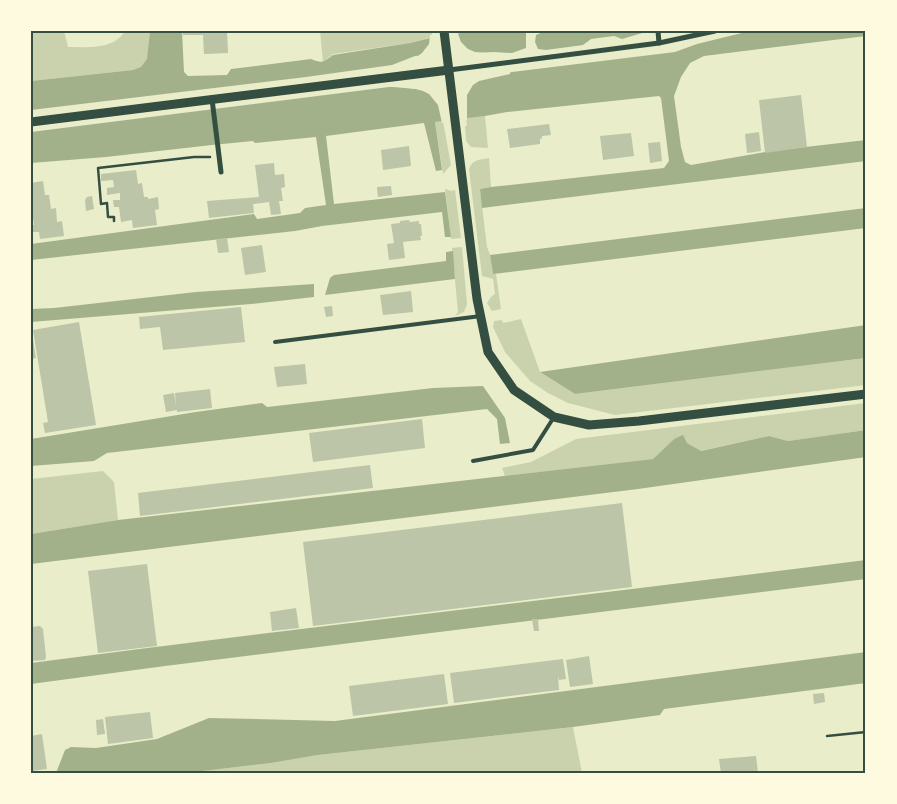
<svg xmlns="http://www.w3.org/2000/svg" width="897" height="804" viewBox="0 0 897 804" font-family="Raleway,sans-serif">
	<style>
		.green { fill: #cad2ad }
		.water { fill: #a3b18a }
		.pier { fill: #e9edc9 }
		.building { fill: #bcc5a7 }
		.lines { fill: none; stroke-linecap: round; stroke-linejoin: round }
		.path { stroke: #344e41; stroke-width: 2.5 }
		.service { stroke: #344e41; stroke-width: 4 }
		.minor { stroke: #344e41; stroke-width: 5 }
		.tertiary { stroke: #344e41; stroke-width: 9 }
		.neatline { fill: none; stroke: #344e41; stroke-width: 2 }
	</style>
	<rect width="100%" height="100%" fill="#e9edc9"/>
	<g class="green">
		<path d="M31,31h33l4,16c19,0 46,3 57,-16h25l-2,28 -6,8 -9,3 -102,11z"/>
		<polygon points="320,31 432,31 432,37 410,43 333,54 323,62"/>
		<polygon points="485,116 488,148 471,147 466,141 465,126 467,126 466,118"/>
		<polygon points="443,121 451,165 443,174 435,122"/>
		<path d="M489,158l2,29 -11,2 7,58 3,8 3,19h3l5,35 -9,2 -5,-8 4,-6 4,-3 -2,-15 -11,-3 -13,-107c4,-10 10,-9 20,-11z"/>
		<polygon points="445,189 451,191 455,190 461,238 451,239"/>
		<polygon points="462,247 467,304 464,312 455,316 458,312 452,248"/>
		<polygon points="521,319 540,372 575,394 866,358 866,385 615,415 568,403 548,393 530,381 505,352 493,327 494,321 502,320 503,323"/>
		<polygon points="866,403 866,430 788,441 769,436 700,451 687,443 674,439 653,459 505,476 502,468 531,462 576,439"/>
		<polygon points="103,471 114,482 118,520 31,534 31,479"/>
		<polygon points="573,727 582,773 186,773 271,763 318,755"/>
	</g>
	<g class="water">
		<path d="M150,31h32l2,41 4,4 39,-1 4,-6 80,-10c12,5 12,3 22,-4l77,-12 20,-5 37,-6h59v16l-14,5 -18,-1 -79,4 -23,9 -86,12 -275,33v-29l102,-11 8,-3 6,-8z"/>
		<polygon points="545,31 649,31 622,39 614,36 591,39 583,45 546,50 538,49 535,42 536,35"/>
		<polygon points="750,31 866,31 866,36 704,56 690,63 681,77 674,96 681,147 685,162 691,165 771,151 866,140 866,161 482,208 480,189 491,187 664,168 669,161 661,98 659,96 507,112 485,116 435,122 442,170 436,171 424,123 326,136 334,204 445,192 451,237 445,237 442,212 322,226 295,231 31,260 31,244 254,214 257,219 300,213 305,208 326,205 316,137 255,143 253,141 212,145 106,157 31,163 31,132 397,86 422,90 476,81 512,72 675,52 697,44"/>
		<polygon points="866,208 866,228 493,274 490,255"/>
		<polygon points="453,251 455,279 325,295 330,278 334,275 446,261 446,252"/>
		<polygon points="314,284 314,297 251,304 31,322 31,309 54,308 196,292"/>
		<polygon points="866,325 866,358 575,394 540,372"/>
		<polygon points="483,386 505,418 510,443 500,444 497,419 487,409 107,453 94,461 31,466 31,439 196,412 262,403 267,407 433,388"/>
		<polygon points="866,430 866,457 638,489 31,564 31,534 118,520 653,459 674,439 683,435 687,443 701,451 769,436 788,441"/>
		<path d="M866,560v19l-701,87 -134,18v-21c278,-36 557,-68 835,-103z"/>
		<polygon points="866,652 866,683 664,709 660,715 573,727 318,755 271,763 186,773 56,773 65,750 71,747 96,748 157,739 209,718 335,721"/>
	</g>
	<g class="pier">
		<polygon points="457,31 461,42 468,49 475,52 508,55 494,55 416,58 393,68 383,69 418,56 422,53 429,44 430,35"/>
		<polygon points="510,70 510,74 479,81 473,85 467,95 467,120 442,123 438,105 429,94 423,91 416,89 393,87 385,87 385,85 396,84 422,88 472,81 476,79"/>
	</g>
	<g class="building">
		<polygon points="183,31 227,31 228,53 204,54 203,35 183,35"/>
		<polygon points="801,95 807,147 765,153 759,100"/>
		<polygon points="549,124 551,135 542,136 542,138 540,139 540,144 510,148 507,129"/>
		<polygon points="759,132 761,151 747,153 745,134"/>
		<polygon points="631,133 634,156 603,160 600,136"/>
		<polygon points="660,142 662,161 650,163 648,143"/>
		<polygon points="409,146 411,166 383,170 381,150"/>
		<polygon points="274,163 275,175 284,174 285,187 281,188 283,201 279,201 281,214 271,215 269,202 253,204 254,213 209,218 207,201 259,197 255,165"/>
		<polygon points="136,170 138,184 142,183 144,197 148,197 148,199 158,197 159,209 155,210 157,225 133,228 132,220 121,222 119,207 114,207 113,200 120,200 120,193 107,195 107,188 114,187 113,180 101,181 101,174"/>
		<polygon points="43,181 45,195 49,195 51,209 56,208 57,222 62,221 64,236 40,239 39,232 31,232 31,225 34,225 33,218 31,218 31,183"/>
		<polygon points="391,186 392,195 378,197 377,187"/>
		<polygon points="92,196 94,209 86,211 85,200 87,197"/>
		<polygon points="409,220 410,222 419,221 419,224 421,224 422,236 420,236 421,240 403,242 405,258 389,260 387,244 394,243 391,224 400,223 400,221"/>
		<polygon points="227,238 229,252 218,253 216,239"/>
		<polygon points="262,245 266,272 245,275 241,248"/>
		<polygon points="411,291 413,312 383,315 380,295"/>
		<polygon points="332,306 333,316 326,317 324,307"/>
		<polygon points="241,307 245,342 163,350 160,327 140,329 139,317"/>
		<polygon points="79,322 96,425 45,433 43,423 48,422 33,330"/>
		<polygon points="31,334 32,334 36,358 31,359"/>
		<polygon points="305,364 307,384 277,387 274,367"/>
		<polygon points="210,389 212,408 177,412 177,410 166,412 163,395 174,393 176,406 175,393"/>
		<polygon points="422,419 425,448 313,462 309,433"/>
		<polygon points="370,465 373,488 140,516 138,493"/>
		<polygon points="622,503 632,587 313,626 303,542"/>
		<polygon points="147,564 157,646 98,653 88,571"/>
		<polygon points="296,608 299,628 272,631 270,612"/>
		<polygon points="532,619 538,619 539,631 534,631"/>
		<polygon points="40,626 43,629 46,657 45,660 31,661 31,627"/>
		<polygon points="589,656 593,684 570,687 566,660"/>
		<polygon points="563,659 566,679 559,680 558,676 559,690 454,703 450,673"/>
		<polygon points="444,674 448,704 353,716 349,686"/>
		<polygon points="824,693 825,702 814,704 813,694"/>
		<polygon points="150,712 153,738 108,744 105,717"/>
		<polygon points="103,719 105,734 97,735 96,720"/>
		<polygon points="42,734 47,769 31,771 31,736"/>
		<polygon points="756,756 758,773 721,773 719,759"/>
	</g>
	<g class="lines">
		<g class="path">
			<polyline points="114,221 114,217 108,217 107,203 101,204 98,168 194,157 210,157"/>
			<polyline points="827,736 866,732"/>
		</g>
		<g class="service">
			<polyline points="275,342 481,316"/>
			<polyline points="473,461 533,450 554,417"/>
		</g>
		<g class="minor">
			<polyline points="658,31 659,43"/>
			<polyline points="449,70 659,43 715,31"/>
			<polyline points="212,99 221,172"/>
		</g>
		<g class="tertiary">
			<polyline points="444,31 477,299 488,352 514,390 554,417 589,425 639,421 866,394"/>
			<polyline points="31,122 449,70"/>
		</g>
	</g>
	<rect width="897" height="804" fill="none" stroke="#fefae0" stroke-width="65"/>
	<rect x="32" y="32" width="832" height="740" class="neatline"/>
</svg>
